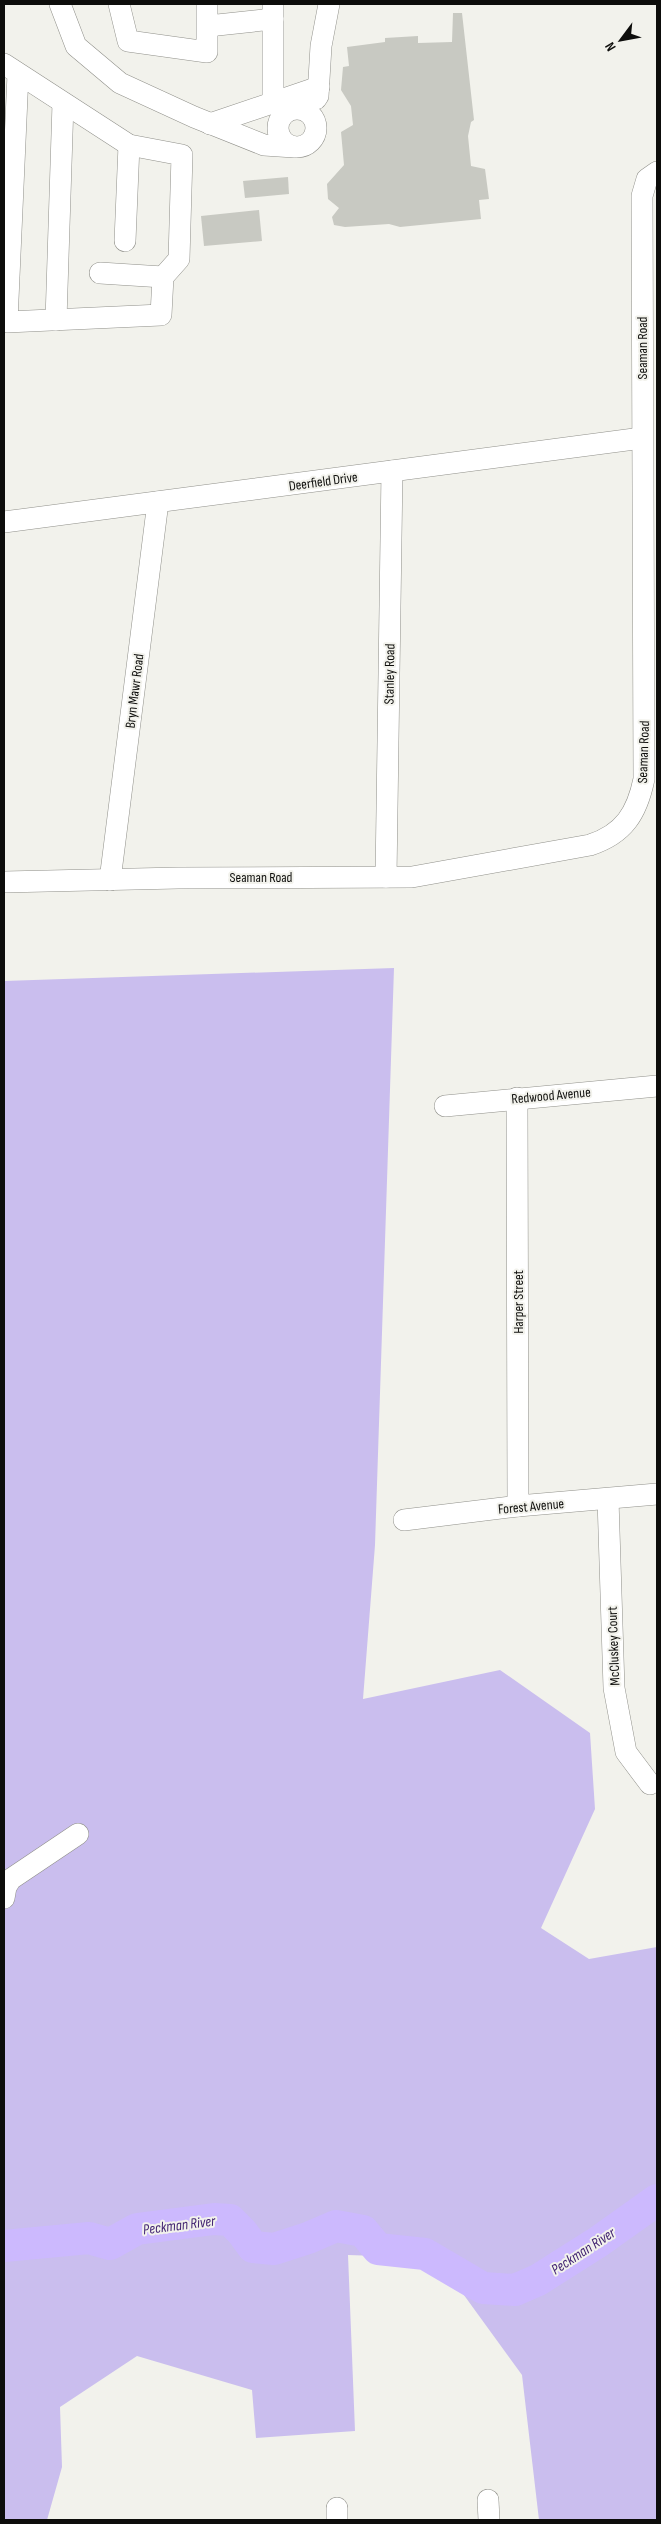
<svg xmlns="http://www.w3.org/2000/svg" width="661" height="2524" viewBox="0 0 661 2524" font-family="'Sofia Sans Condensed',sans-serif">
	<style>
		.green { fill: #cabeee }
		.lines { fill: none; stroke-linecap: round; stroke-linejoin: round }
		.river { stroke: #ccb9fe; stroke-width: 32 }
		.building { fill: #c8c9c2 }
		.minor-casing { stroke: #90908a; stroke-width: 22 }
		.minor { stroke: #fff; stroke-width: 21 }
		.labels { text-anchor: middle; stroke-width: 4; stroke-linejoin: round; paint-order: stroke }
		.street-label { font-size: 14px; fill: #0d0d0b; stroke: #f2f2ec }
		.water-label { font-size: 15px; font-style: italic; fill: #422472; stroke: #f2f2ec }
	</style>
	<rect width="100%" height="100%" fill="#f2f2ec"/>
	<polygon class="green" points="394,968 375,1545 363,1699 500,1670 590,1733 595,1809 541,1928 589,1959 657,1947 657,2520 539,2520 522,2375 437,2258 348,2255 355,2431 256,2438 252,2390 137,2356 60,2407 62,2467 47,2520 4,2520 4,981"/>
	<g class="lines">
		<polyline class="river" points="4,2246 89,2238 110,2244 137,2229 214,2219 230,2220 242,2232 253,2247 274,2249 308,2238 336,2226 363,2231 378,2249 425,2254 483,2288 515,2290 538,2280 598,2242 657,2200"/>
	</g>
	<g class="building">
		<polygon points="453,13 462,13 474,120 471,122 468,136 471,166 485,169 489,199 479,200 481,219 400,227 389,224 345,227 334,225 332,217 339,208 328,199 327,184 344,165 341,132 353,125 351,106 341,90 343,67 349,66 347,47 385,42 385,38 418,36 418,43 452,42"/>
		<polygon points="288,177 289,194 245,198 243,181"/>
		<polygon points="259,210 262,241 204,246 201,216"/>
	</g>
	<g class="lines">
		<defs>
			<g id="minor">
				<polyline points="60,4 76,46 120,83 194,117 264,145 294,147"/>
				<polyline points="119,4 128,41 207,52 207,4"/>
				<polyline points="273,4 273,103"/>
				<polyline points="208,26 273,19"/>
				<polyline points="4,64 129,145 182,155 179,259 163,277 161,315 7,322 18,74"/>
				<polyline points="316,99 318,96 321,46 329,4"/>
				<circle cx="297" cy="128" r="19"/>
				<polyline points="210,124 319,87"/>
				<polyline points="125,241 129,145"/>
				<polyline points="100,273 163,277"/>
				<polyline points="56,320 63,103"/>
				<polyline points="4,522 642,438"/>
				<polyline points="386,877 392,471"/>
				<polyline points="110,880 158,502"/>
				<path d="M4,882l174,-4 234,-1 178,-32c34,-11 47,-32 54,-66l-2,-583 5,-17 10,-7"/>
				<polyline points="517,1098 518,1506"/>
				<polyline points="445,1106 657,1086"/>
				<polyline points="608,1499 614,1688 626,1752 650,1784"/>
				<polyline points="404,1520 518,1506 657,1494"/>
				<polyline points="4,1898 6,1887 11,1879 78,1834"/>
				<polyline points="488,2500 489,2520"/>
				<polyline points="337,2508 337,2520"/>
			</g>
		</defs>
		<use href="#minor" class="minor-casing"/>
		<use href="#minor" class="minor"/>
	</g>
	<g class="labels">
		<g class="street-label">
			<text transform="translate(642 348) rotate(-90)" y="5">Seaman Road</text>
			<text transform="translate(323 481) rotate(-8)" y="5">Deerfield Drive</text>
			<text transform="translate(389 674) rotate(-89)" y="5">Stanley Road</text>
			<text transform="translate(134 691) rotate(-83)" y="5">Bryn Mawr Road</text>
			<text transform="translate(643 752) rotate(-88)" y="5">Seaman Road</text>
			<text x="261" y="882">Seaman Road</text>
			<text transform="translate(551 1095) rotate(-5)" y="5">Redwood Avenue</text>
			<text transform="translate(518 1302) rotate(-90)" y="5">Harper Street</text>
			<text transform="translate(531 1506) rotate(-5)" y="5">Forest Avenue</text>
			<text transform="translate(613 1646) rotate(-92)" y="5">McCluskey Court</text>
		</g>
		<g class="water-label">
			<text transform="translate(179 2225) rotate(-7)" y="5">Peckman River</text>
			<text transform="translate(583 2251) rotate(-33)" y="5">Peckman River</text>
		</g>
	</g>
	<rect width="661" height="2524" fill="none" stroke="#0d0d0b" stroke-width="10"/>
	<g transform="translate(621 40) rotate(238)" stroke="#f2f2ec" stroke-width="4" paint-order="stroke">
	<path d="M0-4L9 19L0 12L-9 19Z" fill="#0d0d0b"/>
	<text y="-8" font-size="14" font-weight="bold" text-anchor="middle" fill="#0d0d0b">N</text>
	</g>
</svg>
